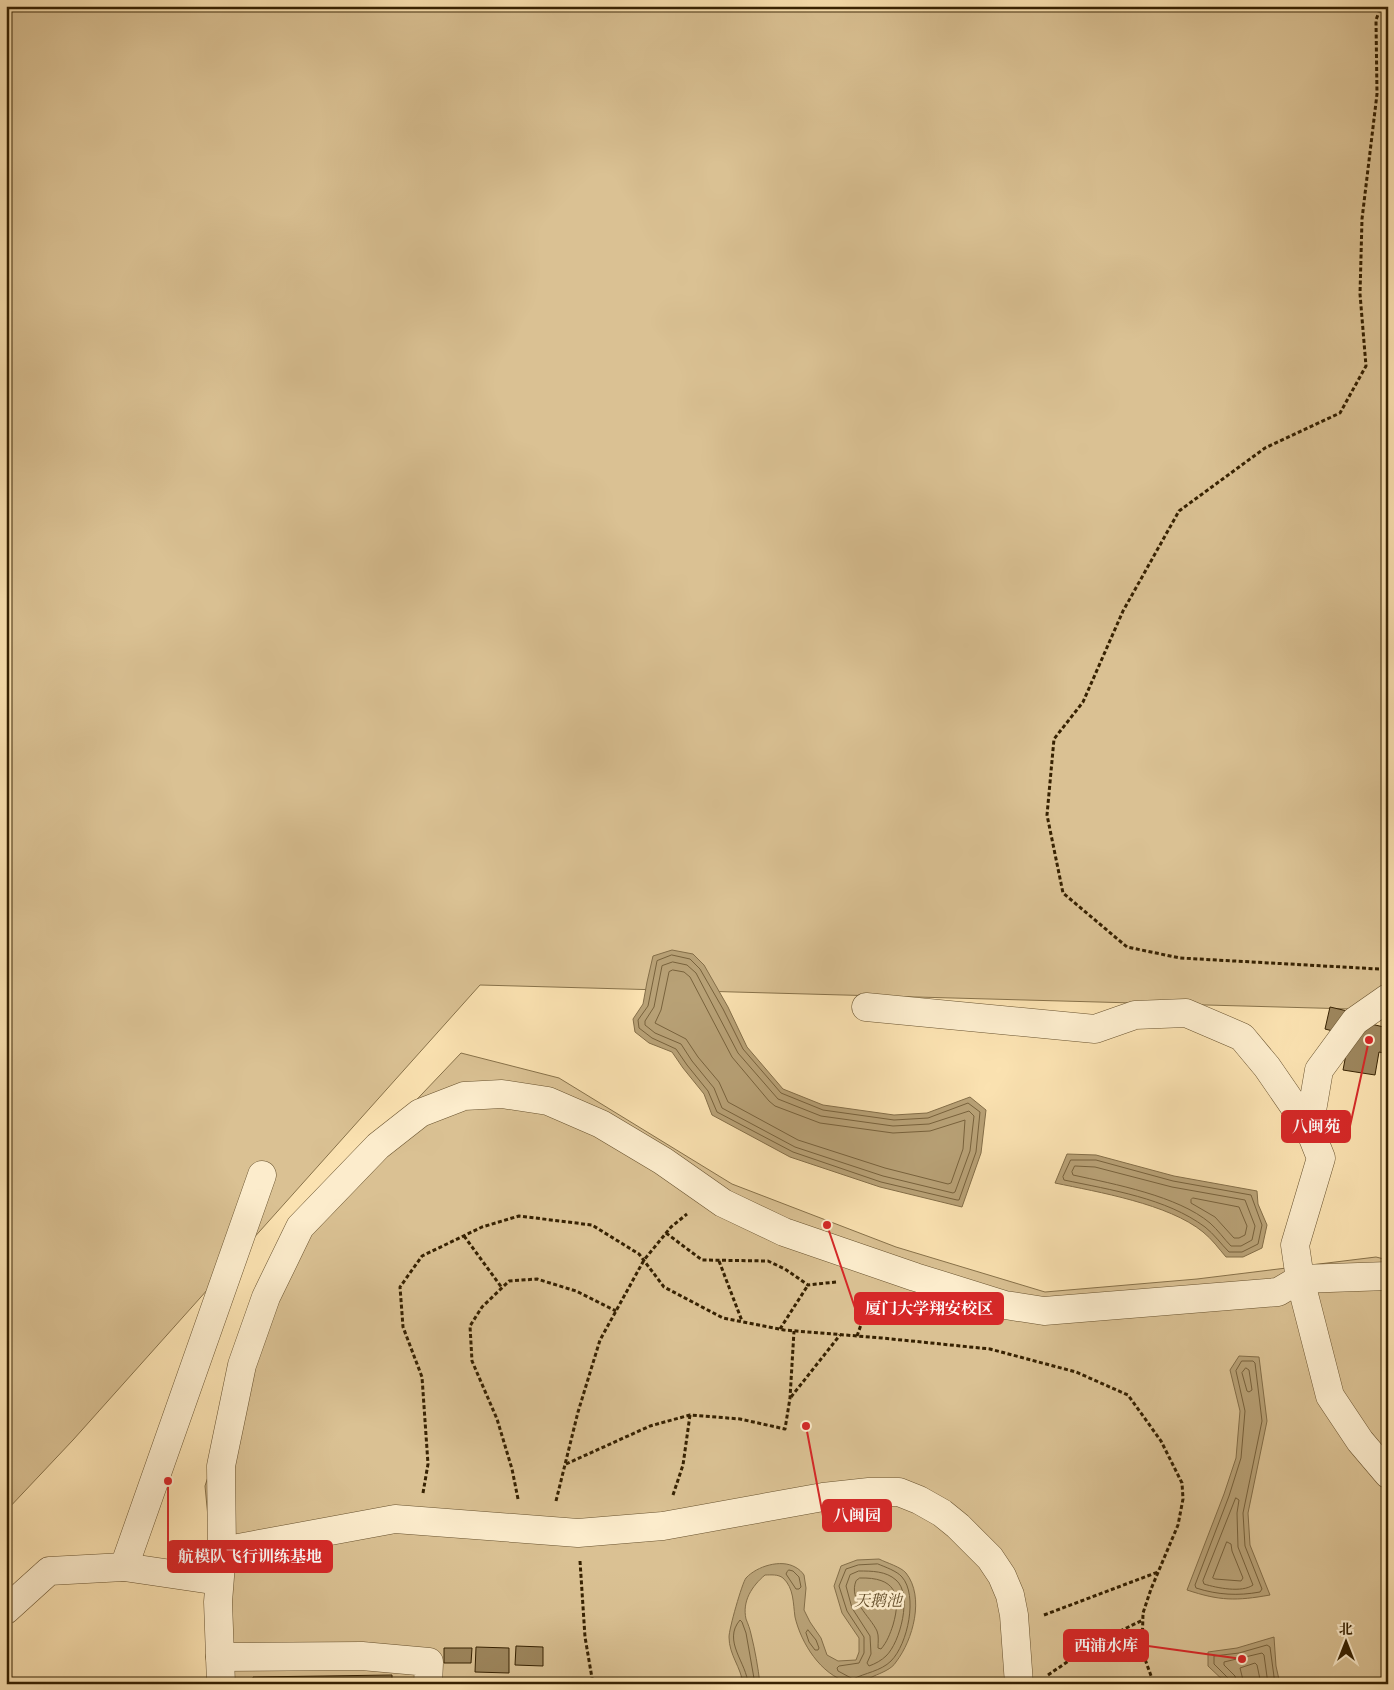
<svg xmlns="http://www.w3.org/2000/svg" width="1394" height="1690" viewBox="0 0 1394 1690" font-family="'Gentium Book Plus','Noto Serif SC',serif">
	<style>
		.green { fill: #dac193; stroke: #88724a }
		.water { fill: #b8a176; stroke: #846e48 }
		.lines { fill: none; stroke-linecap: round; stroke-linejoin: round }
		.shore { stroke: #78623c; stroke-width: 1 }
		.building { fill: #9d865d; stroke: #372202 }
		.minor-casing { stroke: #68522e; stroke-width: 29 }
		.path { stroke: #372202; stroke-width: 3; stroke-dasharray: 4 2.5; stroke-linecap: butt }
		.minor { stroke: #fceccc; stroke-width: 28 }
		.labels { text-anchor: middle; stroke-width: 5; stroke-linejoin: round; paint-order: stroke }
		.water-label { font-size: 16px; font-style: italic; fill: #644e2b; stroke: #fceccc }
		.leader { fill: none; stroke: #d62828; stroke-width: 2 }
		.callout-dot { fill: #d62828; stroke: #fceccc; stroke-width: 2 }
		.callout { fill: #d62828; stroke: #d62828; stroke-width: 2 }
		.callout-label { font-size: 16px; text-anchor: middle; font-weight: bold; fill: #fff }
	</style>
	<rect width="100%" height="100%" fill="#fbe2b1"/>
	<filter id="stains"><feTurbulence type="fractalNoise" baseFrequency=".004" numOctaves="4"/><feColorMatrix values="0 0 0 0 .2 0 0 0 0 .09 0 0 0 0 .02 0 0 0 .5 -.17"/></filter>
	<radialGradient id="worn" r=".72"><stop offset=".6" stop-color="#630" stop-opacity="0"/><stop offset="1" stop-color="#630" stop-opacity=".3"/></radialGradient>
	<g class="green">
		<polygon points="6,6 1388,6 1388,1010 480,985 73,1440 6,1511"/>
		<polygon points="461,1053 559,1078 732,1184 896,1247 1045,1292 1197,1279 1376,1257 1388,1260 1388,1684 224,1684 205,1486 286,1237"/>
	</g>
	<g class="water">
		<polygon points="672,950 693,954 704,965 728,1007 747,1047 783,1089 823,1105 894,1115 927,1113 970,1097 986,1110 981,1153 962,1207 880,1187 790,1157 712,1115 704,1094 683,1068 672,1052 649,1043 635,1032 633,1019 643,1004 647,982 653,956"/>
		<path d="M1067,1154l29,1 78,21 83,15 1,13 9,21 -5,23 -19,9h-17c-7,-8 -14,-18 -23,-25 -34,-28 -105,-40 -148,-49z"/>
		<path d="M1239,1356l20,1 8,64 -19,92 2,32 20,50c-34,6 -50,6 -83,-5l37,-96 12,-36 4,-47 -10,-41z"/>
		<path d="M879,1559c8,4 22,8 27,14 19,24 7,67 -10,89 -4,7 -15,11 -22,14 -7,4 -17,8 -26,6 -27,-7 -47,-39 -53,-65 -2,-14 -1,-29 -12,-39 -5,-4 -12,-3 -18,-3 -13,11 -23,26 -19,44 2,5 4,10 5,15 4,16 7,33 9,50h-17c-2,-17 -14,-29 -14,-47 0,-8 13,-54 17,-59 11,-12 35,-19 49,-11 4,2 7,5 9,8l2,13 -2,22 6,12 11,16 6,17 11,6 18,-1 3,-8v-14l-17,-25 -8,-27 7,-20 16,-6z"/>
		<polygon points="1274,1637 1276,1666 1280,1684 1227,1684 1208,1666 1208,1652 1237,1648"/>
	</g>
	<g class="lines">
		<g class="shore">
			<polygon points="672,955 690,959 700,969 723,1009 743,1049 781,1093 823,1110 894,1120 928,1118 968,1103 980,1112 976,1152 959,1200 957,1200 881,1182 793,1152 717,1112 708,1091 687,1065 676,1049 652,1038 639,1028 638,1020 648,1006 657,961"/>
			<polygon points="673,962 687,965 696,973 738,1053 778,1099 821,1116 893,1126 929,1124 969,1111 974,1116 970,1151 955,1192 953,1193 883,1176 795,1147 722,1108 714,1088 692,1061 681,1044 655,1033 645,1025 645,1021 654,1007 662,966"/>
			<polygon points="673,970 684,972 690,977 732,1057 769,1101 775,1106 820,1123 893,1133 930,1131 965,1120 963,1149 951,1183 948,1184 885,1168 798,1140 728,1102 719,1082 698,1057 686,1039 655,1023 661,1010 669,972"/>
			<path d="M1071,1160h25l77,21 78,14 11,30 -4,19 -16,8h-13c-8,-8 -15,-18 -24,-25 -39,-29 -94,-37 -141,-47l-1,-3z"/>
			<path d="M1075,1166l20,1 77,20 73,13 10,26 -3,14 -11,6h-10c-7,-7 -13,-16 -21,-23 -32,-27 -96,-39 -137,-48l-1,-3z"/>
			<polygon points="1193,1198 1239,1207 1247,1226 1245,1235 1239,1238 1234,1238 1215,1217 1191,1203 1191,1200"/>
			<path d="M1242,1361h11l2,2 7,58 -19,92 2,33 17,43 -2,3c-22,4 -42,3 -64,-4l-1,-3 34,-89 12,-38 4,-47 -9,-40z"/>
			<polygon points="1246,1368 1249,1370 1252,1390 1249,1392 1247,1391 1242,1373"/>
			<path d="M1236,1498l3,2 -2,13 1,34 15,38c-11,8 -36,3 -49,-1l-1,-3z"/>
			<polygon points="1227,1542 1231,1544 1232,1551 1243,1578 1241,1581 1215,1579 1213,1578"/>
			<path d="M878,1564c7,3 19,7 24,13 16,18 6,67 -11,84 -10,10 -26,12 -38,18l-15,-8 -1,-3 2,-2 20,-3 5,-10v-16l-17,-26 -8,-25 7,-17 12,-4z"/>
			<polygon points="789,1570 793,1571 799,1577 801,1587 799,1589 796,1589 786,1574 787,1572"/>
			<path d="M859,1571c13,0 27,0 37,9 17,14 4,63 -10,76 -4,4 -11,8 -17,10l-2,-3 4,-9 -1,-18 -18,-28 -6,-22 4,-11z"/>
			<path d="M860,1578c35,-1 42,16 33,47 -3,9 -6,17 -12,24l-3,-1c0,-6 1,-12 -1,-17 -7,-15 -29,-31 -21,-50z"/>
			<polygon points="808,1630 816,1640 819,1648 818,1650 815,1650 809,1642 806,1633"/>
			<path d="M748,1684c-1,-21 -26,-43 -8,-64l2,2 4,11 9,51"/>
			<polyline points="1230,1684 1229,1679 1214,1664 1214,1656 1239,1653 1267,1645 1270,1647 1275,1684"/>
			<polyline points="1237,1684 1235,1676 1224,1665 1224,1662 1262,1653 1264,1655 1268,1684"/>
			<polyline points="1244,1684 1240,1668 1255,1663 1257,1665 1261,1684"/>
		</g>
	</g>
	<g class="building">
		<polygon points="1330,1007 1356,1013 1354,1020 1388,1028 1388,1054 1379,1052 1375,1075 1343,1070 1348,1044 1352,1036 1325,1029"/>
		<polygon points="516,1646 543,1647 543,1666 515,1665"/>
		<polygon points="476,1647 509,1648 509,1673 475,1672"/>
		<polygon points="444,1648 472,1648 471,1663 444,1663"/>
		<polygon points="392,1675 392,1684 253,1684 253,1677"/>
	</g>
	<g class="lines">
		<defs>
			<g id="minor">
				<polyline points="1388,998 1355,1021 1319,1070 1309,1128 1321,1158 1295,1245 1300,1279 1330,1396 1360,1441 1388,1474"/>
				<polyline points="866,1007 1095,1029 1135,1015 1186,1013 1242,1037 1267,1067 1309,1128"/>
				<polyline points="222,1551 395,1519 578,1533 663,1526 823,1497 869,1492 899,1492 919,1500 942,1513 958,1526 990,1558 1002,1576 1010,1595 1014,1615 1019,1684"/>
				<polyline points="124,1567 262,1175"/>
				<polyline points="6,1610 49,1571 124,1567 219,1581"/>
				<polyline points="220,1657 362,1656 429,1662 428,1684"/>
				<polyline points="221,1684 218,1602 222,1551 221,1466 242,1365 266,1297 300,1227 378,1146 420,1113 464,1096 502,1094 548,1101 601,1124 663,1161 723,1203 784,1232 915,1277 1005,1305 1044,1311 1278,1292 1300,1279 1388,1276"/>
			</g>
		</defs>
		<use href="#minor" class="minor-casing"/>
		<g class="path">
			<polyline points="1379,969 1180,958 1127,947 1063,893 1047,815 1054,739 1083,702 1123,611 1179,511 1265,448 1340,413 1366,366 1360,294 1362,219 1377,94 1376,20 1381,6"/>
			<polyline points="666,1233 702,1260 768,1261 785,1269 808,1285 836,1282"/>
			<polyline points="464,1236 502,1288"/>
			<polyline points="719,1261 742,1321"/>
			<polyline points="780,1329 808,1285"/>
			<polyline points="857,1336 872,1294"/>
			<polyline points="791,1397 840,1335"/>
			<polyline points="566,1464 650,1426 690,1415 740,1419 785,1429 790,1398 794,1331"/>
			<polyline points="423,1493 428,1464 422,1377 403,1327 400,1287 422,1256 482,1227 519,1216 592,1225 639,1254 664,1287 723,1318 784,1330 882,1338 990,1349 1076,1372 1128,1395 1161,1441 1182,1483 1183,1499 1178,1525 1151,1589 1143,1613 1142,1651 1154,1684"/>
			<polyline points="673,1495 683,1465 690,1415"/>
			<polyline points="518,1499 512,1469 497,1419 472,1361 470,1326 482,1307 509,1281 537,1279 576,1291 616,1311"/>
			<polyline points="556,1501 578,1412 600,1340 644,1260 671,1227 687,1214"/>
			<polyline points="580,1561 585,1637 593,1684"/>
			<polyline points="1044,1615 1158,1572"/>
			<polyline points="1048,1675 1095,1643 1143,1620"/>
		</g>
		<use href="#minor" class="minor"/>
	</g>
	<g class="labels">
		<g class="water-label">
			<text x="878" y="1606">天鹅池</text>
		</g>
	</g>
	<path class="leader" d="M1369 1040L1350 1126M827 1225L855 1308M806 1426L823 1516M168 1481L168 1556M1242 1659L1148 1646"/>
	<g class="callout-dot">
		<circle cx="1369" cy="1040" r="5"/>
		<circle cx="827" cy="1225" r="5"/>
		<circle cx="806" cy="1426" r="5"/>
		<circle cx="168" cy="1481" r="5"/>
		<circle cx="1242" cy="1659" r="5"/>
	</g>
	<g class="callout">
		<rect x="1282" y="1111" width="68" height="31" rx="5"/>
		<rect x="855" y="1293" width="148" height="31" rx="5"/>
		<rect x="823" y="1500" width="68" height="31" rx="5"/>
		<rect x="168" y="1541" width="164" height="31" rx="5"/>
		<rect x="1064" y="1630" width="84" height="31" rx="5"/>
	</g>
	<g class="callout-label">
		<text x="1316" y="1132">八闽苑</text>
		<text x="929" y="1314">厦门大学翔安校区</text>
		<text x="857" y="1521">八闽园</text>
		<text x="250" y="1562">航模队飞行训练基地</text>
		<text x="1106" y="1651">西浦水库</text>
	</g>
	<rect width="1394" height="1690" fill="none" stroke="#fbe2b1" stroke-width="25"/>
	<rect x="8" y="8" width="1379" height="1675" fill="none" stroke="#372202" stroke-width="2.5"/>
	<rect x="12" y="12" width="1369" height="1665" fill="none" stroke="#372202"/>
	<g transform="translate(1346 1642)" stroke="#fceccc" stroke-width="4" paint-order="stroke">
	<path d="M0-4L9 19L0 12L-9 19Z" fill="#372202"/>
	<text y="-8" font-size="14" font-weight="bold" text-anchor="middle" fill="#372202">北</text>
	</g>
	<rect width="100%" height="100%" filter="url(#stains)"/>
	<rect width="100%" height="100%" fill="url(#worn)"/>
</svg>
